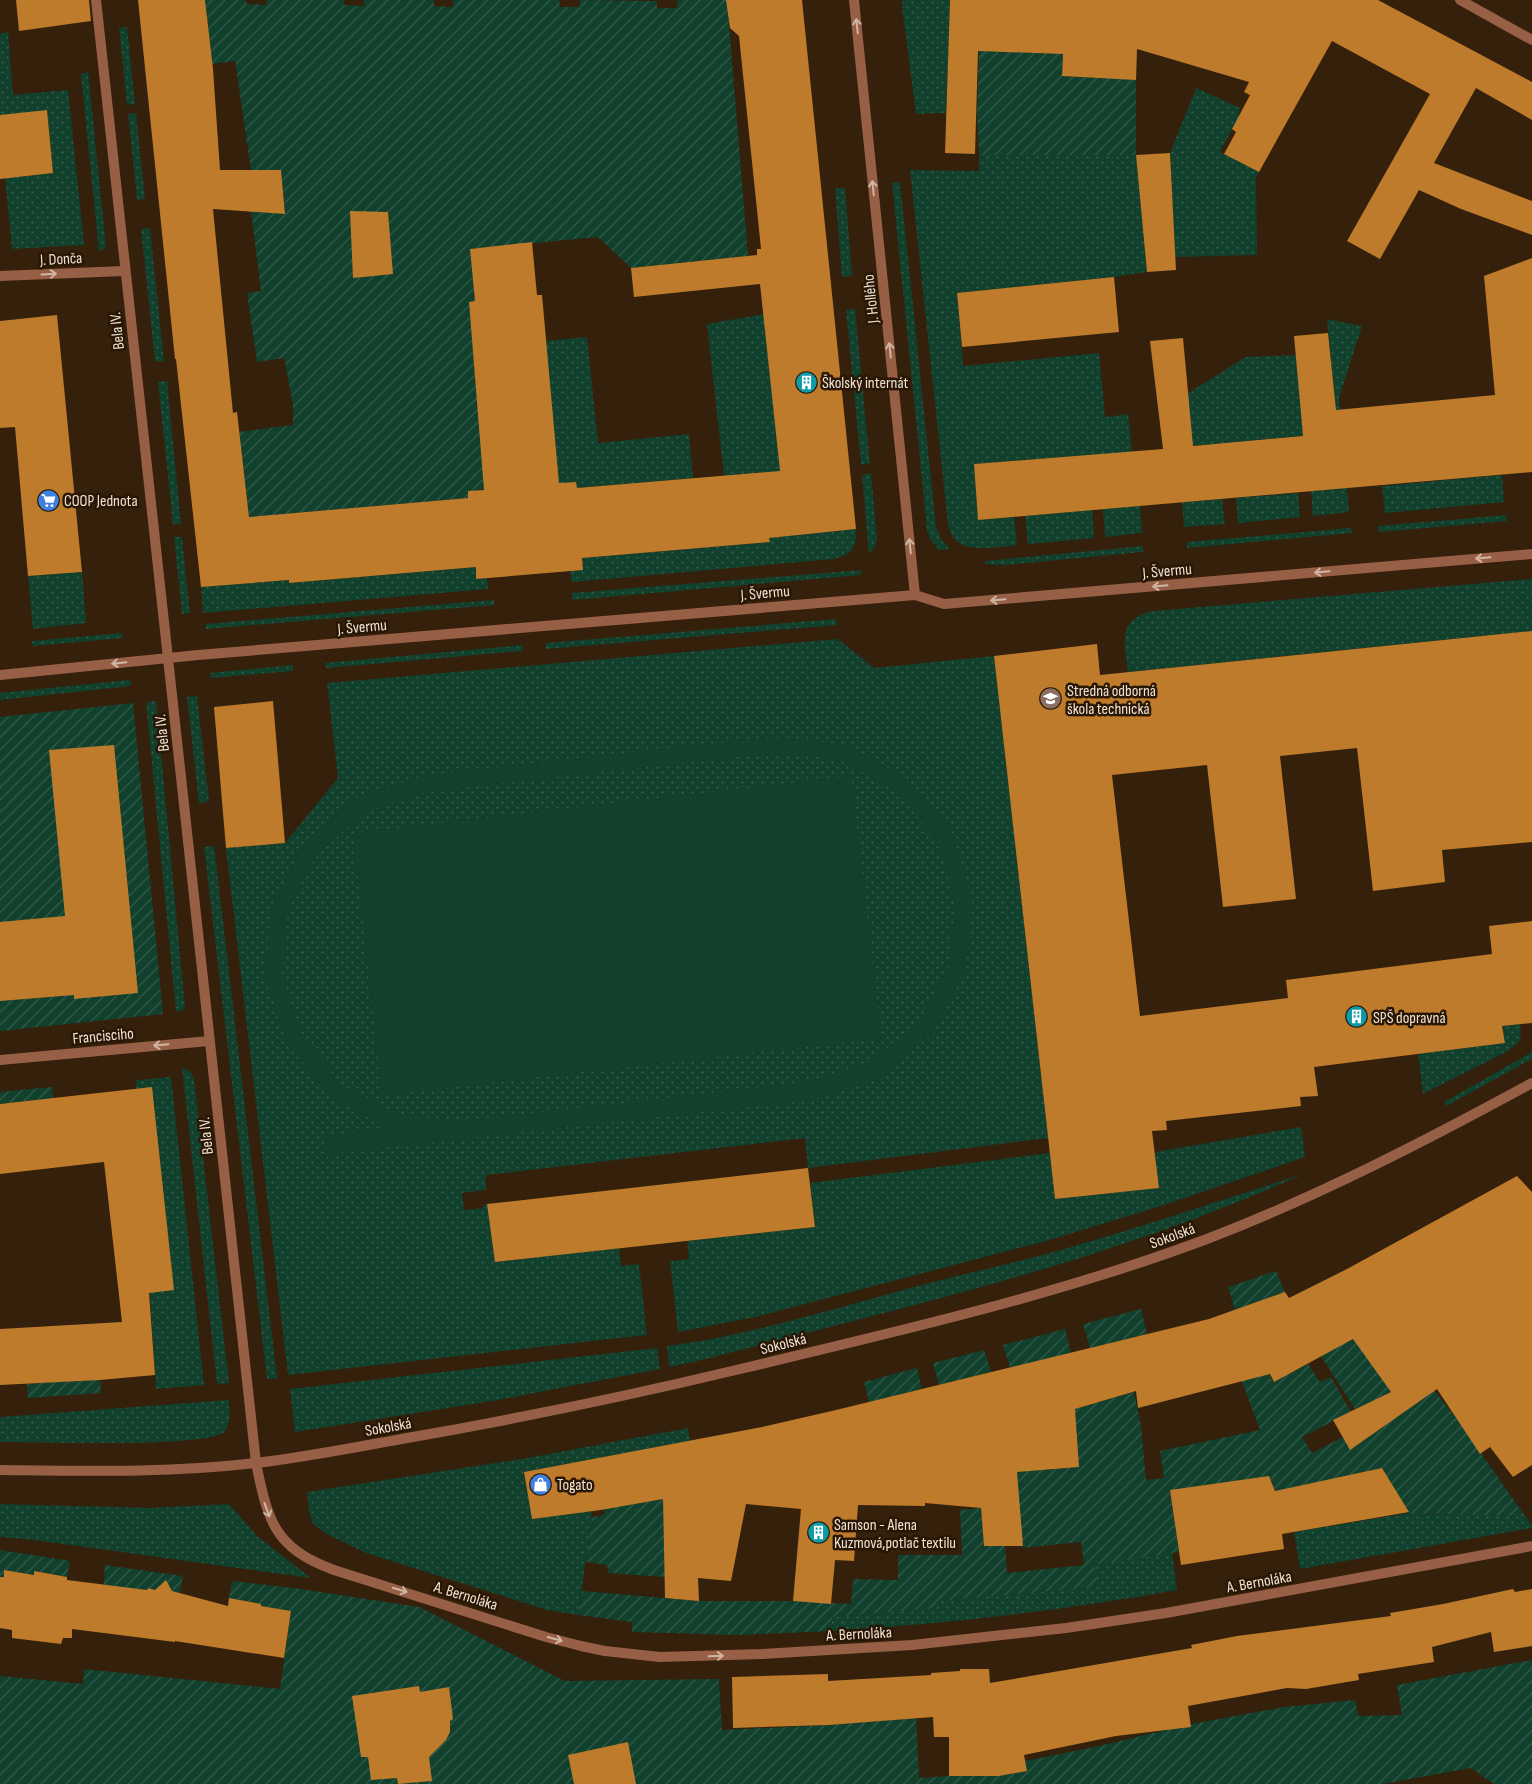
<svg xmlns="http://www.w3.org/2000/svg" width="1532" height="1784" viewBox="0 0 1532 1784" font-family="'Sofia Sans Condensed',sans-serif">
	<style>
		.grass { fill: url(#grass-dots) }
		.garden { fill: url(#garden-furrows) }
		.pitch { fill: #11402d; fill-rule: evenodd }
		.building { fill: #be7b2b }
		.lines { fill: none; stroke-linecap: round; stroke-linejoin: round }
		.minor { stroke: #975f45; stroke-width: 10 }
		.oneway { stroke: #d1b5a4 }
		.labels { text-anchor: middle; stroke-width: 5; stroke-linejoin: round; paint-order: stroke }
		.street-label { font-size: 16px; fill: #f0e3d7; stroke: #291703 }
		.poi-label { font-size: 16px; fill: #f0e3d7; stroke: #291703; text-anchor: start }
	</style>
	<defs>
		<pattern id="grass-dots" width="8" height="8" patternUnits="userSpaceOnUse" patternTransform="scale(1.25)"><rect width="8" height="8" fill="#11402d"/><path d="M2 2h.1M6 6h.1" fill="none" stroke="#345b4b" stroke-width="1.8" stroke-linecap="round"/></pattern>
		<pattern id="garden-furrows" width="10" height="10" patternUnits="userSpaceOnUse" patternTransform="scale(1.25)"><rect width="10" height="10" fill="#11402d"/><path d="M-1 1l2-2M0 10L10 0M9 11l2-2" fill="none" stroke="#345b4b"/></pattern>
	</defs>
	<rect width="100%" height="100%" fill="#34200b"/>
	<g class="grass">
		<polygon points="903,0 950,0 946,113 916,114 902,7"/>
		<polygon points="127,27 135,104 127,105 119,28"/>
		<polygon points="8,32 13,95 68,90 84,245 12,249 5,178 53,173 47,111 0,115 0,34"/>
		<polygon points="88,72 106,246 105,248 99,252 81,74"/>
		<polygon points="1196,88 1240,108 1238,118 1220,152 1259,172 1256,178 1257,255 1175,257 1170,153"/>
		<polygon points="136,113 145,199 137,200 128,114"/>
		<path d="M979,155h157l11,117 -33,5 -157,16 6,73 136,-13 6,64 23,-3 4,38 -158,12 4,56 36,-3 3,28c-15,2 -48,7 -59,-3 -6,-4 -8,-11 -10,-17l-38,-355 69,1z"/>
		<polygon points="900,182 936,527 943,542 950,549 939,550 930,539 927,530 892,183"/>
		<polygon points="835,188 845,188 852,276 842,277"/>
		<polygon points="150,228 164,361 155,362 141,229"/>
		<polygon points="855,309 870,464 861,465 846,310"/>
		<polygon points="764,314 781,478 763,472 724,476 707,324"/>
		<polygon points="1327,319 1362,326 1339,398 1349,512 1313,516 1311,491 1343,488"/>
		<polygon points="587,337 598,443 689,434 693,478 577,488 576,482 534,485 546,341"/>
		<polygon points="1296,355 1303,436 1181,447 1186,502 1222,499 1225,524 1184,527 1178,447 1188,393 1246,357"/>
		<polygon points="167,381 181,524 173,525 158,382"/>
		<polygon points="1136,452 1142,533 1105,537 1103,509 1136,506"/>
		<polygon points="871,473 877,539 875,547 869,554 862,475"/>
		<polygon points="1502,475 1504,502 1385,513 1382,486"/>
		<polygon points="1298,493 1300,517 1238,523 1236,498"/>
		<polygon points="1092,510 1094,538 1028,544 1025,516"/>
		<polygon points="1506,515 1507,521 1379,532 1378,526"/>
		<polygon points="1351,528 1352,533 1187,548 1187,542"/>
		<path d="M856,529c1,20 -4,25 -22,30l-262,23 -2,-11 13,-2 -1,-11 187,-16v-4z"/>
		<polygon points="174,537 182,537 190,613 182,614"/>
		<polygon points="1143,546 1143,552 1004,565 985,564 985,561"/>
		<polygon points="476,567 477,579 487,578 488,589 203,613 201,587 289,580 290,583"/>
		<polygon points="861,570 861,575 572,600 572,593"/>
		<polygon points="82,572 86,623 33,629 28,576"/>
		<path d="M1532,579v52l-404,41c-3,-30 -12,-52 25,-61z"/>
		<polygon points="494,600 494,605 206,629 206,624"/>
		<polygon points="836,619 837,625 546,649 546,643"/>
		<polygon points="122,633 122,638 33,646 32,641"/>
		<polygon points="838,639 874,668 994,656 1048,1138 808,1168 805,1138 486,1175 486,1190 462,1193 464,1210 483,1208 483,1205 487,1204 495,1262 619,1248 621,1266 639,1264 647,1335 288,1375 226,848 285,843 338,778 327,683"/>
		<polygon points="523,645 523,651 326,668 325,663"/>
		<polygon points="293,665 293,671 211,678 210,673"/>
		<polygon points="130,680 131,686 0,700 0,693"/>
		<polygon points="197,696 209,801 199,803 187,697"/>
		<polygon points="156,701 185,1007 183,1010 176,1012 146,702"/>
		<polygon points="214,846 277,1378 267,1379 204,847"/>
		<path d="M1520,1024c2,17 0,19 -14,28l-83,42 -5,-40 86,-11 -1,-17z"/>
		<polygon points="1532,1052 1532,1059 1446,1106 1444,1102"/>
		<path d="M182,1068c7,2 10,4 12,11l35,304 -12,1z"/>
		<polygon points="171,1077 204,1385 156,1389 136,1080"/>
		<polygon points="1301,1127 1305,1157 1164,1205 1046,1241 755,1317 678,1332 670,1261 689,1259 687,1241 815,1227 810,1183 1050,1153 1055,1199 1158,1188 1155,1152"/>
		<path d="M1303,1174c-191,87 -398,133 -601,186l-33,7 -2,-21c81,-10 161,-36 240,-57 47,-13 95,-23 143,-36 85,-24 169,-52 253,-79z"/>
		<polygon points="657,1348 660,1369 498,1400 295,1432 290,1389"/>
		<path d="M229,1400c0,11 3,24 -5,32 -15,16 -192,10 -224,10v-25z"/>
		<polygon points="688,1428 690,1441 524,1472 532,1519 591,1511 592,1517 578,1615 547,1610 366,1553 325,1533 313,1524 309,1511 307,1492 522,1459"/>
		<polygon points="0,1504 149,1508 229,1504 257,1536 311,1578 34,1540 0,1537"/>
		<polygon points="1409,1513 1525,1516 1532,1525 1532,1528 1300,1569 1294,1532"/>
		<path d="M1172,1552l5,38c-114,21 -229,33 -345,41v-14l105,-9v-7l161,-14 -3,-22z"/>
	</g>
	<g class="garden">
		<polygon points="205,0 246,0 247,4 267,5 267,0 344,0 344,5 364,6 364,0 434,0 434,6 453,7 453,0 559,0 560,7 580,7 580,0 657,1 657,8 677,8 677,0 732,0 728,12 748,256 631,268 598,237 470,249 475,301 469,302 482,457 510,487 469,491 468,498 285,514 250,528 239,432 293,425 293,405 284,358 257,362 247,293 261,291 251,211 281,213 285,210 281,170 251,170 235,61 212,64"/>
		<polygon points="979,50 1063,54 1062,76 1100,78 1101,69 1136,80 1136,155 979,155 977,114"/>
		<polygon points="133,703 163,1014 0,1031 0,717"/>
		<polygon points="52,1087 53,1098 0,1104 0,1092"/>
		<polygon points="1276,1271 1285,1292 1235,1310 1273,1382 1308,1364 1320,1382 1331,1377 1351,1412 1302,1437 1312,1453 1343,1437 1347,1445 1371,1434 1317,1350 1352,1332 1434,1390 1459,1422 1525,1516 1409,1513 1382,1468 1276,1492 1269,1476 1170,1491 1179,1552 1095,1565 1098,1587 937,1601 937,1608 832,1617 832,1631 737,1635 632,1632 632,1622 578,1615 582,1591 699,1601 793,1601 851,1604 853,1579 898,1580 898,1555 962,1555 960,1510 981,1508 984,1546 1005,1546 1007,1573 1084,1565 1081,1542 1023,1548 1020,1522 993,1419 1045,1470 1078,1467 1075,1409 1134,1392 1141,1426 1146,1480 1164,1478 1160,1451 1260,1430 1218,1317 1235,1310 1228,1287"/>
		<polygon points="1141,1309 1147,1334 1090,1348 1083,1324"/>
		<polygon points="1065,1329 1071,1353 1010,1368 1003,1345"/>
		<polygon points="984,1350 991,1372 939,1385 933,1363"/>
		<polygon points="917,1368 922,1389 869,1402 864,1382"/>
		<polygon points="100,1379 101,1393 28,1398 27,1384"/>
		<polygon points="663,1499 665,1577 608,1573 607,1565 586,1562 592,1517 604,1515 605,1509"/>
		<polygon points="0,1550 70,1561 67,1577 35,1571 34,1575 4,1570 4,1577 0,1577"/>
		<polygon points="105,1565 183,1576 180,1593 172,1591 169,1585 162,1584 155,1590 148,1588 101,1632"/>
		<polygon points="232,1581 294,1588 419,1607 565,1681 719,1679 722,1730 829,1725 916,1718 919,1778 949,1776 995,1776 1027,1771 1025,1761 1099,1746 1191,1724 1285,1707 1355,1700 1358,1716 1402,1715 1397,1685 1532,1660 1532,1784 1494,1784 1471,1768 1383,1784 0,1784 0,1676 83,1684 84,1669 280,1689 291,1611 261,1606 261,1604 229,1598"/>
	</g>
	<g class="pitch">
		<path d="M772,737l70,7 64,33 45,54 21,69 -6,70 -33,63 -55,46 -68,21 -482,54 -3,-19 63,-7 -56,-30 -45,-54 -22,-68 7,-71 33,-63 55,-46 68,-21zM773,753l65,6 57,31 41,49 19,62 -6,64 -30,57 -50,41 -62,19 -343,39 -65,-6 -57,-30 -41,-50 -19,-62 6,-64 30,-57 50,-41 61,-20z"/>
		<polygon points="851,776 881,1038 382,1095 353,833"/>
	</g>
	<g class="building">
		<polygon points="16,0 89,0 91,21 19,31"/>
		<polygon points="138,0 205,0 213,69 220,170 281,170 285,214 213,209 233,413 237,412 249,517 468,498 468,491 484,490 469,302 475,301 470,249 532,242 537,295 542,295 559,483 576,482 577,488 780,471 760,284 634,297 631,268 757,255 757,249 761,249 739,36 730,28 726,0 802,0 856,529 769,538 770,542 582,558 583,570 476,579 476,567 289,583 289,580 201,587 176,359 175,359"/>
		<polygon points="950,0 1378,0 1532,82 1532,120 1476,88 1434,163 1532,201 1532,235 1461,209 1419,190 1380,259 1347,241 1430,94 1332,41 1259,172 1224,154 1236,132 1232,129 1250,95 1244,92 1249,82 1137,49 1136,80 1062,76 1063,54 978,51 975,154 945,153"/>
		<polygon points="47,110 53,173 0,179 0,115"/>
		<polygon points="1170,153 1176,270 1147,272 1136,155"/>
		<polygon points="350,211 388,212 393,274 353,278"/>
		<polygon points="1532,258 1532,472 978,520 974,464 1163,449 1150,341 1183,338 1193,446 1303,436 1294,336 1328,333 1336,410 1495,395 1484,276"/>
		<polygon points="1114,277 1119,332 962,347 957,293"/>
		<polygon points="57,315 82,572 28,576 15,427 0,428 0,321"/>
		<polygon points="1532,631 1532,842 1442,850 1445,882 1373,891 1357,748 1280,756 1296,899 1223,907 1207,765 1112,775 1140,1016 1288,998 1286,980 1492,954 1489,926 1532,921 1532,1023 1502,1026 1505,1043 1314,1067 1318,1096 1300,1097 1301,1106 1166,1121 1167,1130 1152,1131 1159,1188 1055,1199 994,656 1097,644 1100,675"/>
		<polygon points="273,701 285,843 226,848 214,707"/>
		<polygon points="114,745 138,993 74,999 74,995 0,1001 0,922 65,916 49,750"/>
		<polygon points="152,1087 174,1290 149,1293 155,1375 100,1380 0,1385 0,1329 122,1322 104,1162 0,1174 0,1104"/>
		<polygon points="808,1168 815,1227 495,1262 487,1204"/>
		<polygon points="1517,1176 1532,1192 1532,1465 1513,1477 1490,1447 1480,1454 1437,1389 1350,1450 1333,1420 1391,1392 1353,1339 1274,1382 1270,1374 1138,1408 1136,1391 1075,1409 1079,1467 1017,1472 1023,1546 984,1546 981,1508 925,1503 925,1506 858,1505 854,1561 835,1560 831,1604 793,1601 801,1509 746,1504 731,1581 698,1578 699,1601 665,1598 663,1499 601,1510 532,1519 524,1472 762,1427 836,1410 1209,1319 1285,1292 1289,1298 1347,1269"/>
		<polygon points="1382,1468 1409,1512 1282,1534 1284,1549 1181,1565 1170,1490 1269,1476 1275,1491"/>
		<polygon points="4,1570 34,1575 34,1571 67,1577 67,1580 147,1590 148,1588 155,1590 166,1580 172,1591 228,1606 229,1598 261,1604 261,1606 291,1611 284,1658 175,1641 175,1642 72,1629 72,1638 63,1638 61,1644 12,1638 12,1630 0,1628 0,1577 4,1577"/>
		<polygon points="1513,1589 1515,1592 1532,1589 1532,1646 1494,1652 1491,1632 1432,1647 1434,1662 1358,1674 1359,1680 1306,1689 1287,1688 1188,1706 1191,1727 1116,1736 1024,1755 1027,1771 999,1776 949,1776 949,1737 934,1737 933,1717 829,1725 733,1728 732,1677 828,1674 828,1681 931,1675 931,1673 960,1671 960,1669 989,1669 990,1683 1192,1648 1191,1645 1237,1636 1391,1616 1390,1613 1443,1604"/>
		<polygon points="419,1686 420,1692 449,1687 453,1719 450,1721 450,1732 446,1740 429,1757 432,1781 398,1784 397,1778 371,1780 368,1757 361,1757 352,1696"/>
		<polygon points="628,1742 636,1784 574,1784 568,1755"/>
	</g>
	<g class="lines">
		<g class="minor">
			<path d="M96,0l160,1463c12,58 18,85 78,107l212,67 35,9 24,5 55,6 35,-1 67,-2 150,-9 154,-17 100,-15 366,-67"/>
			<polyline points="854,0 915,595"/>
			<polyline points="1460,0 1532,40"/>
			<polyline points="0,276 124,271"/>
			<polyline points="0,675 198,655 915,595 944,604 1532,554"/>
			<polyline points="0,1060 209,1041"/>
			<path d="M0,1470c86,1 171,3 256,-7 51,-6 101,-16 151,-25 110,-19 220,-42 329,-68 158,-38 319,-74 471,-131 112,-43 220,-99 325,-156"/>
		</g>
	</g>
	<defs><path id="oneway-shaft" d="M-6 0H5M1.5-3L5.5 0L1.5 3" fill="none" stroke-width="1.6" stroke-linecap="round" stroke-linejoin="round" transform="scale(1.25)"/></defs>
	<g class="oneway">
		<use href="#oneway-shaft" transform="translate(857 26) rotate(-96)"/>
		<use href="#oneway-shaft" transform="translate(873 188) rotate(-96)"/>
		<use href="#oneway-shaft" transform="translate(49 274) rotate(-3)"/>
		<use href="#oneway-shaft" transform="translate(890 350) rotate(-96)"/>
		<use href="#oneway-shaft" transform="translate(910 546) rotate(-96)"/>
		<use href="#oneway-shaft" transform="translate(1483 558) rotate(175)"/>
		<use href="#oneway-shaft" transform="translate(1322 572) rotate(175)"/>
		<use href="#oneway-shaft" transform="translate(1160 586) rotate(175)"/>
		<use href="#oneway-shaft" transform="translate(998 600) rotate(175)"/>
		<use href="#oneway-shaft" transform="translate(119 663) rotate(174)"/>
		<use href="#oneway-shaft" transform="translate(161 1045) rotate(175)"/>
		<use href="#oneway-shaft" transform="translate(267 1510) rotate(70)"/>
		<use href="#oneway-shaft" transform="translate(400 1590) rotate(17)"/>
		<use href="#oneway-shaft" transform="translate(555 1639) rotate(15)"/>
		<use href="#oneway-shaft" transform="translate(716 1656) rotate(-2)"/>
	</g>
	<defs>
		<symbol id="building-disc" viewBox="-11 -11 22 22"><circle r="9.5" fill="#0f9aa8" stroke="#291703"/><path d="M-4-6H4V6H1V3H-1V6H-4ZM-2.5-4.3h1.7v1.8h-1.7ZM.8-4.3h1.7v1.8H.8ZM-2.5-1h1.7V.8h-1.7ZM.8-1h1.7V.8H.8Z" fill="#fff"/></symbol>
		<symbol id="supermarket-disc" viewBox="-11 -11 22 22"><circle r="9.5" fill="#3f7fe0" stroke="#291703"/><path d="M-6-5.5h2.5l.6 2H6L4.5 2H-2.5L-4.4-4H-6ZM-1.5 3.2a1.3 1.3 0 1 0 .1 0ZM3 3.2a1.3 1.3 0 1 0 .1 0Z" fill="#fff"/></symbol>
		<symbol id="school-disc" viewBox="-11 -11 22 22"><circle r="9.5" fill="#8d6e63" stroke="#291703"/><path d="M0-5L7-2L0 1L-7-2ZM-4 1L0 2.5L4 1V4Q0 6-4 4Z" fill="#fff"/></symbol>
		<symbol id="shop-disc" viewBox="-11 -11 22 22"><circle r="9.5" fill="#3f7fe0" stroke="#291703"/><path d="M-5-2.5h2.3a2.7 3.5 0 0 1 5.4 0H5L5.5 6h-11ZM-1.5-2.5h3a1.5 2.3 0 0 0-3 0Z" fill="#fff"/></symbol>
	</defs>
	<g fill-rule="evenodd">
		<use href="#building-disc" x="794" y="370" width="25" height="25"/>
		<use href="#supermarket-disc" x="36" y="488" width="25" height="25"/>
		<use href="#school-disc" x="1038" y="686" width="25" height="25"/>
		<use href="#building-disc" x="1344" y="1004" width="25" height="25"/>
		<use href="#shop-disc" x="528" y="1472" width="25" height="25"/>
		<use href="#building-disc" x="806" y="1520" width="25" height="25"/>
	</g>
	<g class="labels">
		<g class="street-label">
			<text transform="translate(61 258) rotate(-3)" y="6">J. Donča</text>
			<text transform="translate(870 299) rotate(-96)" y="6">J. Hollého</text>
			<text transform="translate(116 331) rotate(-96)" y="6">Bela IV.</text>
			<text transform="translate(1167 570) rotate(-5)" y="6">J. Švermu</text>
			<text transform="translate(765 592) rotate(-5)" y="6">J. Švermu</text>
			<text transform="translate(362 626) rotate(-5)" y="6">J. Švermu</text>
			<text transform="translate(161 733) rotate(-96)" y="6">Bela IV.</text>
			<text transform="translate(103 1035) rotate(-5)" y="6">Francisciho</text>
			<text transform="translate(205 1136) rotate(-96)" y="6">Bela IV.</text>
			<text transform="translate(1172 1235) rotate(-20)" y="6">Sokolská</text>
			<text transform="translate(783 1343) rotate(-14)" y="6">Sokolská</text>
			<text transform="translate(388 1426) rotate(-10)" y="6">Sokolská</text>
			<text transform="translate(1259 1581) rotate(-10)" y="6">A. Bernoláka</text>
			<text transform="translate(466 1595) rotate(17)" y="6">A. Bernoláka</text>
			<text transform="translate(859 1633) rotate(-3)" y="6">A. Bernoláka</text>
		</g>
		<g class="poi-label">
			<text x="822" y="388">Školský internát</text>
			<text x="64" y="506">COOP Jednota</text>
			<text x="1067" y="696">Stredná odborná<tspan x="1067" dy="18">škola technická</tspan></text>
			<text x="1373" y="1023">SPŠ dopravná</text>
			<text x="557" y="1490">Togato</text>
			<text x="834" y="1530">Samson - Alena<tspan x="834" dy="18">Kuzmová,potlač textilu</tspan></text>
		</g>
	</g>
</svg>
